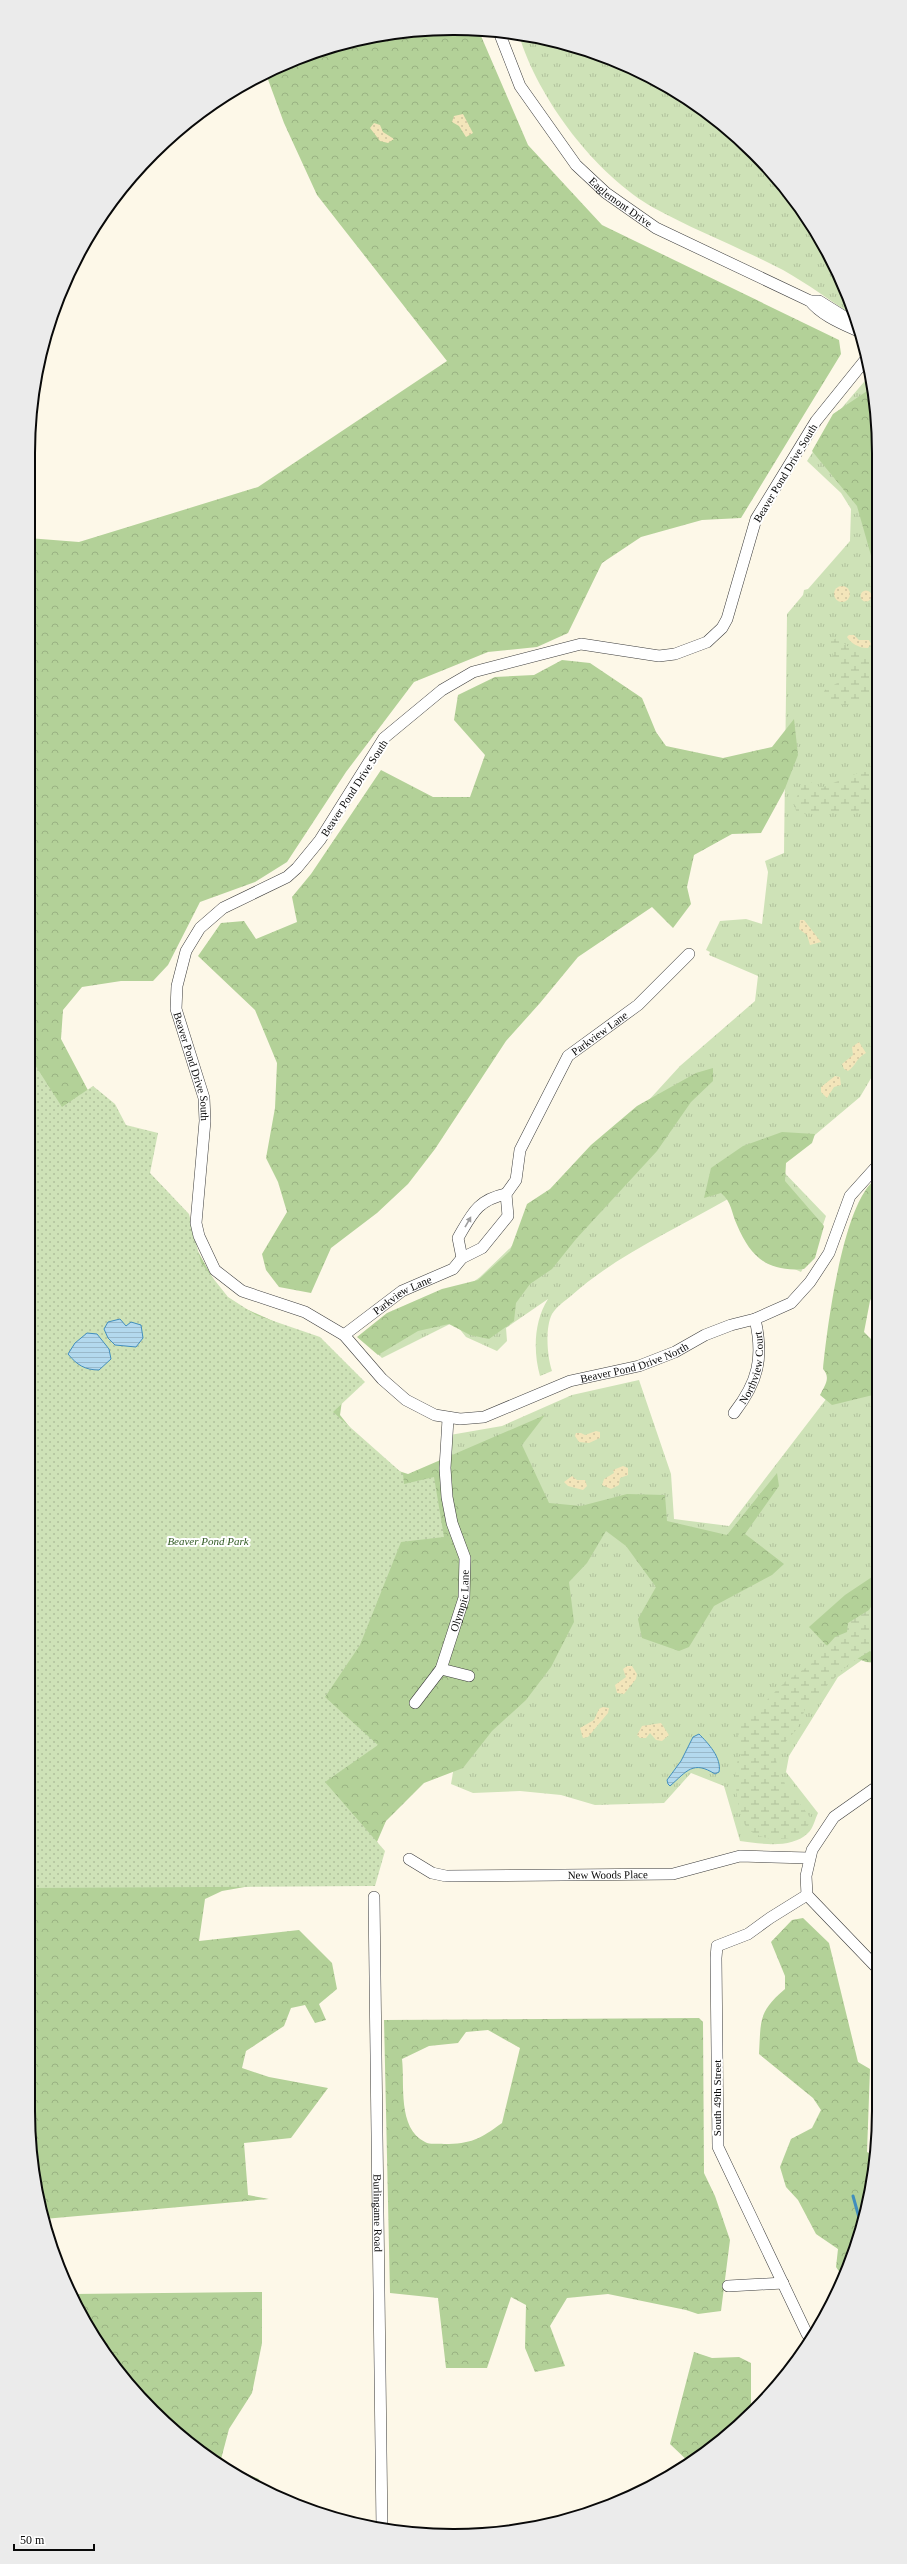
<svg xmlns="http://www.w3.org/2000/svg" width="907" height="2564" viewBox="0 0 907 2564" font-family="Georgia,serif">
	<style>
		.grass { fill: url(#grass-tufts) }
		.forest { fill: url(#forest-crowns); fill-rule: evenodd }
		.wetland { fill: url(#wetland-marsh) }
		.sand { fill: url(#sand-dots) }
		.park { fill: url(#park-dots) }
		.water { fill: url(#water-rules); stroke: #428ebd }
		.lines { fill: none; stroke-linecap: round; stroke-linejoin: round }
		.stream { stroke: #428ebd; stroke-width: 3 }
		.street-casing { stroke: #3c3c3c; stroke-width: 12 }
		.street { stroke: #fff; stroke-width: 11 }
		.oneway { fill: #9d9d9d }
		.labels { text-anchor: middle; stroke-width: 4; stroke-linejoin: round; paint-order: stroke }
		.street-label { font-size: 11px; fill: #090909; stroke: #fff }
		.park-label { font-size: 11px; font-style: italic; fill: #2f5922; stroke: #fff }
		.rim { fill: none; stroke: #090909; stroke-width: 2 }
	</style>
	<defs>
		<pattern id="grass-tufts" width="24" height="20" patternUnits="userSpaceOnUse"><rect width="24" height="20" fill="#cee2b7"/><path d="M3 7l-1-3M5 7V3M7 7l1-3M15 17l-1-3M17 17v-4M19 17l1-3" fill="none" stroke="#b0c19c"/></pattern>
		<pattern id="forest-crowns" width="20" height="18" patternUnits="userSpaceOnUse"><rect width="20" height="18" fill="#b3d198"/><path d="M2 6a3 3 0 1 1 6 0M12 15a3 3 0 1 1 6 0" fill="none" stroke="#99b282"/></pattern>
		<pattern id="wetland-marsh" width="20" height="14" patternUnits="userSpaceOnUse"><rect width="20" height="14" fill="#cee2b7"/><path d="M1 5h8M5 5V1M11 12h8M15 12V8" fill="none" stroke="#b0c19c"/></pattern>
		<pattern id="sand-dots" width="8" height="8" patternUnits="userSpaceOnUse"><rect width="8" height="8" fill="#f3e5ba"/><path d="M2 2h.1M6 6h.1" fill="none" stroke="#cfc39f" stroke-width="1.8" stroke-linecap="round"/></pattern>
		<pattern id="park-dots" width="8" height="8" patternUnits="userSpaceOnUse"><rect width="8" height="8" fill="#cee2b7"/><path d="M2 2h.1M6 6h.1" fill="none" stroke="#b0c19c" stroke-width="1.8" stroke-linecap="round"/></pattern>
		<pattern id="water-rules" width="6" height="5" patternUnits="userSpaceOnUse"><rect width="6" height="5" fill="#b3d9ee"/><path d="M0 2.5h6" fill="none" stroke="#99b9cb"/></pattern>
	</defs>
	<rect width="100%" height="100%" fill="#fdf8e8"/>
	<g class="grass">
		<path d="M519,35l44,7 103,43 47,31 60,57 62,93 22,52c-25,-16 -49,-34 -74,-48 -42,-22 -87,-39 -129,-62 -58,-33 -116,-109 -135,-173z"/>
		<path d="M870,375l5,23 2,670 -17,29 -82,69 48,50 -10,29 -15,27 -49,-23 -24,-50c-52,30 -111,56 -156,96 -7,6 -15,11 -20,19 -7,14 -5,42 0,57l-12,5c-7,-25 -6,-55 8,-77l-42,29 1,13 -10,10 -31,-14 -12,-15 -72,36 -5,-5 103,-76 59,-57 141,-154 75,-65 3,-25 -49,-21 1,-3 -4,-2 14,-29 26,-2 16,5 6,-52 -3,-11 19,-8 3,-239 16,-19 1,-5 4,-1 42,-48 1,-32 -10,-16 -34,-32 33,-51z"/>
		<path d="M877,1352l1,313 -9,-10 -31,22 -49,79 -3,16 32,41c-3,6 -5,16 -10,20 -16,16 -47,11 -68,8l-16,-55 -33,-13 -27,30 -69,2 -34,-10 -41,-4 -47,2 -22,-9 22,-126 -22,-156 -1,-67 52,-9 70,-31 67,-15 32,94 3,45 55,7 101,-132z"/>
	</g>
	<g class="forest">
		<polygon points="478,29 528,145 602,225 839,340 841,354 741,518 702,520 641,537 602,563 568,633 537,647 488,652 414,682 346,772 287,862 255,882 200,902 168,965 153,981 121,981 82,987 63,1010 61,1039 91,1096 191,1239 221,1293 244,1308 304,1335 346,1372 340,1415 380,1465 408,1474 545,1415 522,1445 549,1503 581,1506 627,1494 665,1495 667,1521 727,1535 777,1473 779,1486 745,1534 784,1564 772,1575 714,1606 689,1647 679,1651 642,1638 638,1619 656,1587 626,1546 606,1531 587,1563 569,1582 574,1622 551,1667 526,1700 492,1731 463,1768 424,1783 386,1821 367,1865 222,1891 205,1899 199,1941 299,1930 332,1963 337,1989 319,2004 326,2020 315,2023 305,2005 291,2008 284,2026 246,2051 242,2068 269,2077 328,2088 291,2138 244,2143 248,2195 269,2199 44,2219 36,2193 28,2110 28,538 79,542 258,487 447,361 317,195 284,123 266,74 317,51 398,32"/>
		<polygon points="873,387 875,398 876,564 872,559 857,506 812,451 833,414"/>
		<polygon points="562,660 590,663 642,698 656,732 666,746 723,758 772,747 794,719 798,755 784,791 761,833 732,834 694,855 687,887 691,904 673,928 652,907 578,957 540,1003 506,1041 435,1149 408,1184 377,1213 331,1248 311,1293 279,1287 266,1270 262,1254 287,1212 278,1182 266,1158 275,1108 277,1063 255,1010 198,956 221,923 244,921 256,939 297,922 292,897 311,874 381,770 433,797 470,797 485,755 454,720 458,695 495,677 534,675"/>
		<polygon points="713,1068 713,1081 691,1102 657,1151 576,1239 552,1269 530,1284 516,1303 514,1321 489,1339 470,1335 449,1324 418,1331 378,1355 357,1337 387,1313 442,1289 478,1280 510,1251 527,1204 550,1189 591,1145 637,1106 696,1073"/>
		<path d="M782,1132l33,2 -3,9 -26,20 -1,18 39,45 -9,32 -11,11c-36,3 -53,-11 -67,-44 -6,-13 -5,-23 -16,-32l-17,5 7,-30 32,-22z"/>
		<path d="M877,1178v108l-7,15 -6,31 10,10 3,-1v53l-45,11 -12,-10c5,-10 11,-17 3,-26 4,-41 20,-169 54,-191z"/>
		<polygon points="878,1573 878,1663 866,1662 826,1645 809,1627 845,1595"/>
		<path d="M803,1918l26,25 29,119 12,7 -3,83 6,3 -8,65 -22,57 -7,-10 2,-18 -22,-15 -18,-34 -12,-13 -6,-20 11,-28 21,-11 9,-18 -8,-12 -54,-44c2,-34 -1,-42 26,-65v-13l-14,-34 21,-22z"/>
		<path d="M699,2018l4,4 1,151 11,23 15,44 -9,71 -23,3 -12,-4 -78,-16 -41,4 -17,28 15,40 -30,6 -10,-24 1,-43 -15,-8 -24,71h-41l-8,-70 -48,-5 -6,-273zM488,2030l32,18 -18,75c-22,16 -31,21 -58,21 -6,-1 -14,1 -19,-2 -28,-14 -20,-58 -23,-83l27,-13 29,-3 8,-11z"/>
		<polygon points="262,2292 262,2343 252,2393 229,2429 220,2463 259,2479 262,2490 195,2448 134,2391 100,2347 72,2294"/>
		<polygon points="694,2352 712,2358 739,2357 751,2363 751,2414 691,2464 670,2444"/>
	</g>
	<g class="wetland">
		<path d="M837,638l14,11 18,4 7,6v28c-14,15 -37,28 -54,8l3,-5 14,-8 3,-11 -12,-22v-8z"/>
		<polygon points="860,772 876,772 876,810 797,814 794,803 805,779 821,788"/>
		<path d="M878,1595v62l-8,-6 -21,13 -21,20 -5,9 -15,9 -11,27 -22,25c4,31 20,41 36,65 -2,4 -4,10 -7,13 -13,10 -43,9 -55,-2 -11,-9 -16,-54 -12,-67 1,-5 5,-10 7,-14l-6,-13 2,-9 46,-46 24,-16 25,-28 12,-5 1,-9 21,-13z"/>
	</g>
	<g class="sand">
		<polygon points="463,114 473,133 466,137 459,126 452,122 454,116"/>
		<polygon points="374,123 380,125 383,132 394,139 388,143 380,141 370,128"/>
		<circle cx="842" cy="594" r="8"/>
		<circle cx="866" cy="596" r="5.5"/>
		<path d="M849,635h5l5,5h10l2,4 -3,4c-7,1 -18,-5 -21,-11z"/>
		<polygon points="800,920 804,920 821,942 810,945 807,935 799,929"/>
		<path d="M859,1042l7,11c-10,5 -10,13 -18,18l-4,-2 -2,-5 11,-9 -1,-8z"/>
		<polygon points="835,1076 840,1077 841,1085 834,1087 827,1098 821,1092 821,1087"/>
		<polygon points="596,1431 600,1432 600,1438 589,1443 579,1442 575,1436 576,1433 581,1433 585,1435"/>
		<polygon points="623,1466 628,1468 628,1475 620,1478 619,1485 611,1489 602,1485 604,1479 614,1473 613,1470"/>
		<polygon points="572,1476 577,1480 585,1480 587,1486 583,1490 568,1486 564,1482"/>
		<polygon points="627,1666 632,1666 637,1674 636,1679 624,1694 617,1693 615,1685 626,1677 623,1669"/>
		<polygon points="603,1707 609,1708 608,1713 588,1737 583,1738 580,1728 594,1720 599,1709"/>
		<polygon points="661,1723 669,1735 662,1741 656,1740 650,1733 646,1738 640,1738 637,1735 642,1726"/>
	</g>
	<polygon class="park" points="28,1054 62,1107 93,1086 115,1104 126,1125 158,1133 150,1173 189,1214 201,1263 228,1297 256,1315 320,1337 365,1382 333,1412 403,1474 404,1484 434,1477 444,1537 401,1542 360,1645 325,1697 378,1745 325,1782 385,1851 375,1886 28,1888"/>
	<g class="water">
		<polygon points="120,1319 126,1326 131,1322 141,1325 143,1338 136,1347 115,1345 108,1338 104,1329 108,1322"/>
		<path d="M87,1333l10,1 12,15 2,10 -12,11c-14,0 -22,-5 -31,-16l7,-11z"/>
		<path d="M699,1734c9,9 23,24 20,38l-4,2c-22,-14 -28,-3 -45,12l-2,-2 -1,-4 14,-19 12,-24z"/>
	</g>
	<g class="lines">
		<polyline class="stream" points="853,2196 862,2228"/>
		<defs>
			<g id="street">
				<path id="s1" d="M499,32l21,54 56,79 30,28 50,35 154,73c12,15 33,23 50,31"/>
				<polyline points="810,301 819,301 851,321"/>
				<path id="s2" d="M866,359l-50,62 -60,98 -29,100 -5,9 -15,14 -32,12 -16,2 -78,-12 -108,28 -31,18 -58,48 -64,102 -23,28 -10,9 -64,31 -23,20 -14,23 -9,35 -1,23 28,89 1,23 -9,102 3,13 16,34 27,21 63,21 39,23 38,44 24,21 29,15 25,4 24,-2 86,-36 69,-15 36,-14 30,-17 26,-10 24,-6 36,-16 19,-21 19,-29 21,-57 27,-30"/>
				<path d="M462,1258l-4,-20c14,-24 19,-38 48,-44"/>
				<path id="s3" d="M344,1335l58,-44 51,-22 9,-11 20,-10 26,-32 -2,-22 10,-14 4,-30 48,-94 70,-51 51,-51"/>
				<path id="s4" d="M734,1413c24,-31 30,-55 21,-94"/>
				<polyline points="441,1669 469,1676"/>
				<path id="s5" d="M415,1703l26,-34 23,-71 1,-40 -13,-35 -5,-26 -2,-29 3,-49"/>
				<polyline points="878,1774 878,1776"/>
				<polyline points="878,1786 834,1817 812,1850 806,1876 807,1895 879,1970"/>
				<path id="s6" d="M409,1859l23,14 14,3 227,-2 67,-18 69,2"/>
				<path id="s7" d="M374,1897l8,632"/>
				<polyline points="728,2286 783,2283"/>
				<polyline points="807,2334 718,2147 716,1958 717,1946 748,1934 770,1918 807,1895"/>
			</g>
		</defs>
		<use href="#street" class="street-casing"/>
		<use href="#street" class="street"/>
	</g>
	<defs><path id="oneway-solid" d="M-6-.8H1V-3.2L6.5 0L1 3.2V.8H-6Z"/></defs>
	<use class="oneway" href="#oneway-solid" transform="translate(468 1222) rotate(-60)"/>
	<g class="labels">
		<g class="street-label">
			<text dy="4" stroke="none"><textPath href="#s1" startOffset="213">Eaglemont Drive</textPath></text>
			<text transform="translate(785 473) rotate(-59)" y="4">Beaver Pond Drive South</text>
			<text transform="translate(354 788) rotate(-57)" y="4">Beaver Pond Drive South</text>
			<text dy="4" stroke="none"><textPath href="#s3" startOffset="420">Parkview Lane</textPath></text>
			<text dy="4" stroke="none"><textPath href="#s2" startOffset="1099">Beaver Pond Drive South</textPath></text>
			<text dy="4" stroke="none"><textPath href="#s3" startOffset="71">Parkview Lane</textPath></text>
			<text dy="4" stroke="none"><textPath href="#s2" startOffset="1787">Beaver Pond Drive North</textPath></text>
			<text dy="4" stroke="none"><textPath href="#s4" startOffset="50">Northview Court</textPath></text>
			<text dy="4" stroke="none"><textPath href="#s5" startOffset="114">Olympic Lane</textPath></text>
			<text dy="4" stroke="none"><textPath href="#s6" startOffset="203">New Woods Place</textPath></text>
			<text transform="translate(717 2098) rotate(-90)" y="4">South 49th Street</text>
			<text dy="4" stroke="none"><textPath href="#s7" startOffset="316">Burlingame Road</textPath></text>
		</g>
		<g class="park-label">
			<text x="208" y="1545">Beaver Pond Park</text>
		</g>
	</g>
	<path d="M0 0H907V2564H0ZM453 35H454A418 418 0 0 1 872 453V2111A418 418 0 0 1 454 2529H453A418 418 0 0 1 35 2111V453A418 418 0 0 1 453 35Z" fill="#ebebeb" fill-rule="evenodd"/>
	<path class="rim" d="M453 35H454A418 418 0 0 1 872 453V2111A418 418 0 0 1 454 2529H453A418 418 0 0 1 35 2111V453A418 418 0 0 1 453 35Z"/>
	<path d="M14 2544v6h80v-6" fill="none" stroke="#090909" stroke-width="2"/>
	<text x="20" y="2544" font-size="12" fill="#090909" stroke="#ffffff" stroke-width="3" paint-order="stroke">50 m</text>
</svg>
